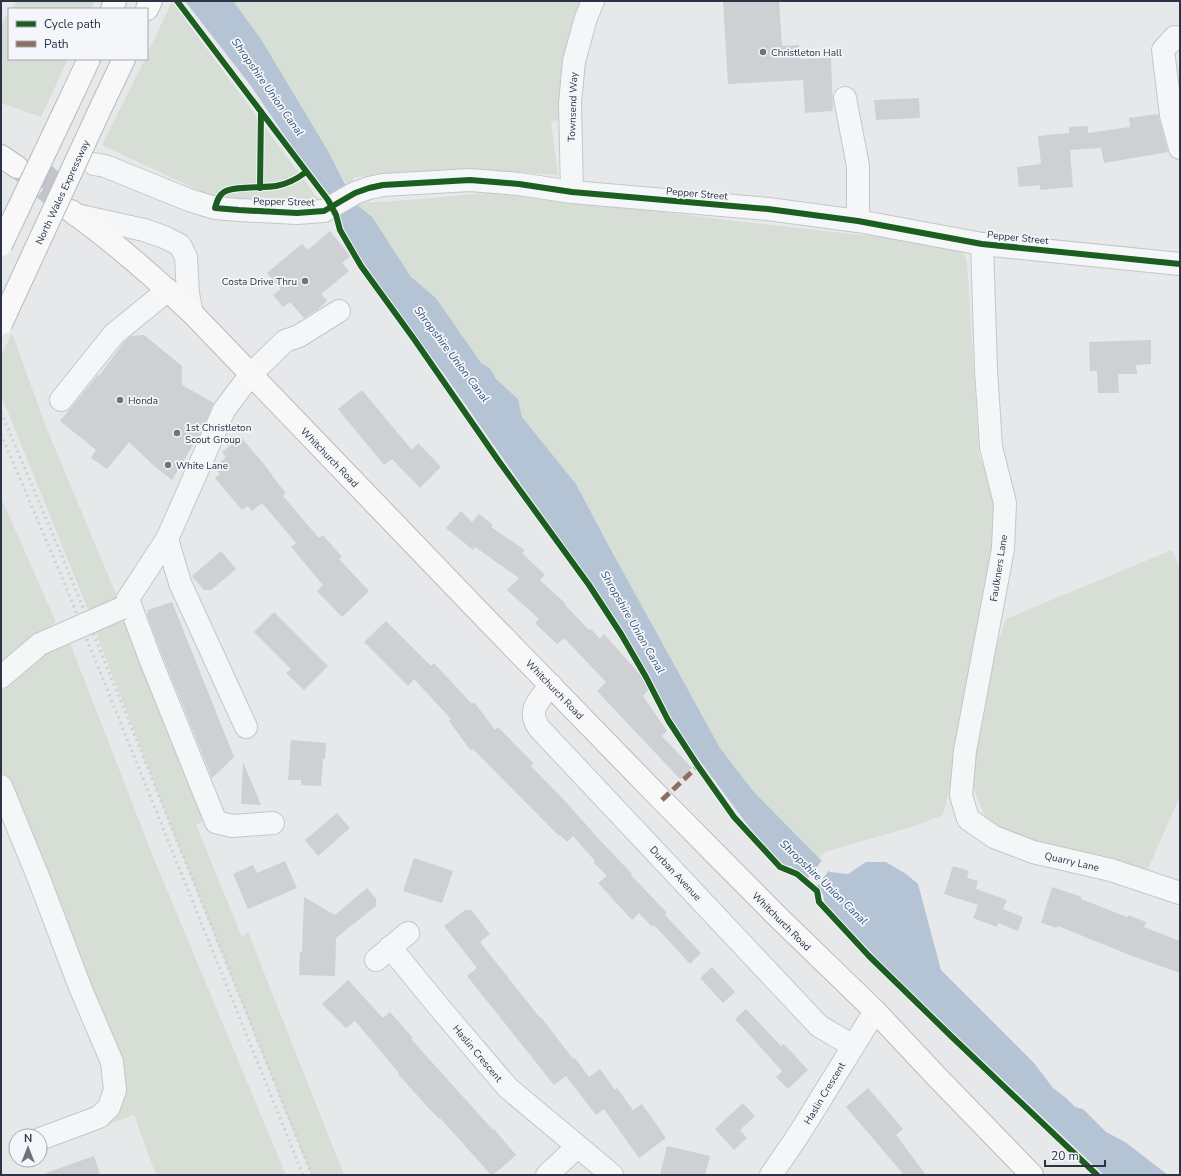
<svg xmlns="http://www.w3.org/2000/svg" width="1181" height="1176" viewBox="0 0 1181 1176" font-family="'Nunito Sans',sans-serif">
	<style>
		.green { fill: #d6ded6 }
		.water { fill: #b4c4d5 }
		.pier { fill: #e6e8ea }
		.building { fill: #ced0d3 }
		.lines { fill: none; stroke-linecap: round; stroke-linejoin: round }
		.minor-tunnel { stroke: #c1c4c9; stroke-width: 22; stroke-dasharray: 22 11; stroke-linecap: butt }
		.highway-tunnel { stroke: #c1c4c9; stroke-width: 22; stroke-dasharray: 22 11; stroke-linecap: butt }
		.minor-casing { stroke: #c4c6c8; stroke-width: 24 }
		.highway-casing { stroke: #b8bbbf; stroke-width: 24 }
		.minor { stroke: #f5f6f7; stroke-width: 22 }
		.highway { stroke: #f8f8f8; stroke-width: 22 }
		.rail { stroke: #cecfd2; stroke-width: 3; stroke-dasharray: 2 4; stroke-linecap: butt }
		.minor-bridge-casing { stroke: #c4c6c8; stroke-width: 24; stroke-linecap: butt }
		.highway-bridge-casing { stroke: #b8bbbf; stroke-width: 24; stroke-linecap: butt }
		.minor-bridge { stroke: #f5f6f7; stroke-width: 22 }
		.highway-bridge { stroke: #f8f8f8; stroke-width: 22 }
		.quiet { stroke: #8d6e63; stroke-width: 5; stroke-dasharray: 10 5; stroke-linecap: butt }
		.cycleway-casing { stroke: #f4f6f9; stroke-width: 8 }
		.cycleway { stroke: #1b5e20; stroke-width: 6 }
		.poi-dot { fill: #6c737f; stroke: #f4f6f9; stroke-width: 1.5 }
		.labels { text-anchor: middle; stroke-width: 3.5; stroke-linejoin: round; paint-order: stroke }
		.poi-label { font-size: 10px; fill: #2b3445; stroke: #f4f6f9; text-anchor: start }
		.street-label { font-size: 10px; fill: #2b3445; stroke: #f4f6f9 }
		.water-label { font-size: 11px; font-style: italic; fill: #34527a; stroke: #f4f6f9 }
	</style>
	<rect width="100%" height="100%" fill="#e6e8ea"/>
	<g class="green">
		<polygon points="17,1 95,1 91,9 11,9"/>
		<polygon points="233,1 581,1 560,80 559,120 551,121 558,175 518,172 354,177 349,189 328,151 261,39"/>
		<polygon points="172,2 321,203 225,199 213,197 102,145 145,59 147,59 147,54"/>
		<polygon points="9,12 9,59 68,59 41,117 1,103 1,23"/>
		<polygon points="487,193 572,201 744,222 907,240 962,251 967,261 979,455 993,494 995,513 995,546 950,788 943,815 914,826 825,852 819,858 753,791 720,748 610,548 576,484 522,417 518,399 496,379 490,368 481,363 436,298 411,277 373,218 355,203 396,201"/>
		<polygon points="12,333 46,427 118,599 89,612 1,395 1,356"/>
		<polygon points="1,498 56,622 1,661"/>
		<polygon points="1172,550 1180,568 1180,796 1147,871 1041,846 1004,831 986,819 971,782 993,657 1006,619"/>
		<polygon points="126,618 205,820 196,825 242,937 248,932 344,1175 311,1175 175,837 95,630"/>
		<polygon points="70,643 154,859 286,1175 156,1175 134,1115 109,1124 122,1096 122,1075 1,769 1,690 4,685 42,652"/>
	</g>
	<polygon class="water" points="185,1 233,1 261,39 328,151 355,203 373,218 411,277 436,298 481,363 490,368 496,379 518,399 522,417 576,484 610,548 720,748 753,791 821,860 830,872 848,874 866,862 886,862 906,874 918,884 941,970 1034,1063 1053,1088 1066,1098 1075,1107 1083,1109 1106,1132 1125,1142 1168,1175 1104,1175 906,988 825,905 823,894 815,886 791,866 781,865 764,847 677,730 621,628 447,378 398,312 357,253 319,183 293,148 251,86"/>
	<polygon class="pier" points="823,859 830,869 815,889 806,881"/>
	<g class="building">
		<polygon points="723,1 779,1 782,46 799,45 800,59 831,58 833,111 805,113 803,80 728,84"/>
		<polygon points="919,98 920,118 876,120 874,100"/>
		<polygon points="1158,114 1168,152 1104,163 1101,148 1070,150 1073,187 1040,190 1040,185 1019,187 1017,167 1041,164 1038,136 1069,133 1069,127 1088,126 1088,133 1130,127 1129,118"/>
		<polygon points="330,231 350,256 342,263 349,271 321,294 327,301 318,309 304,318 290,302 283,307 273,295 281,289 267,273 302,244 308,250"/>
		<polygon points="144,335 182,366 182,385 214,403 201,432 172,480 154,466 129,442 107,469 91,458 96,450 60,421 98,375 99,376 124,342 131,336"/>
		<polygon points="1151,340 1151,364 1136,365 1137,374 1118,374 1119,393 1098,393 1097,371 1090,371 1089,342"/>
		<polygon points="362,390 412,450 418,443 441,467 420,488 392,459 384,465 338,409"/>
		<polygon points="241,437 268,469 276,481 286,493 283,496 319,538 323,535 342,557 339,559 369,591 342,617 317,591 323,585 291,547 296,543 262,503 252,511 248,506 242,510 215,478 220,474 215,467 226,457 222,452"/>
		<polygon points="461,511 472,522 479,514 493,525 491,527 525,550 522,553 545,575 540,580 566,604 565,605 589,630 591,629 600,639 604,634 644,679 649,689 643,696 667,731 662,736 692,768 680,779 597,691 606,682 564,638 557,644 535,623 539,619 507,590 519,578 475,547 473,550 446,528"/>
		<polygon points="221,551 236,569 211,590 204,590 192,576"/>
		<polygon points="172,602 234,757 212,778 161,652 147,615 148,610"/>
		<polygon points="274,612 328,666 304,690 286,673 291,669 254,632"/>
		<polygon points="386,621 431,666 434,663 472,704 474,702 495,730 498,727 533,763 531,766 566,802 597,837 632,874 631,875 667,913 665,915 701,953 690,964 654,925 652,927 639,913 632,920 598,883 607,876 593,862 595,861 573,836 567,842 560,835 559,836 473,749 471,751 449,721 451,719 414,679 408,686 364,642"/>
		<polygon points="291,740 326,743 325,759 323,759 321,786 301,785 301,780 288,780"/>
		<polygon points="243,762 261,805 241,804"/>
		<polygon points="337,813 350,828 318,856 305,840"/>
		<polygon points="414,858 453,871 442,903 403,891"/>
		<polygon points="285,861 297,888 248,909 233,874 253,865 257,873"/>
		<polygon points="953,866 969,871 967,878 978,881 976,889 1007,900 1003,909 1023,917 1018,931 998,923 997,927 973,918 978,905 944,894"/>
		<polygon points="1052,887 1082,897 1081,899 1127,917 1128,915 1146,922 1144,927 1180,941 1180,973 1132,956 1058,926 1057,928 1041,923"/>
		<polygon points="367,888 376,899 376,906 336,938 335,976 299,975 300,952 302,952 304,897 335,915"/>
		<polygon points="465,910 471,910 490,934 480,942 540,1018 541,1017 573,1059 575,1058 589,1077 600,1069 615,1090 617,1088 633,1110 642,1104 666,1138 639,1158 604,1109 596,1115 566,1076 554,1085 467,976 477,968 444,926"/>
		<polygon points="712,967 735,992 723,1003 700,978"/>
		<polygon points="348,980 383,1018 390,1012 413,1038 411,1039 493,1130 494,1129 516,1155 493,1175 491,1175 458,1138 440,1118 439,1119 423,1102 398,1074 399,1073 355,1021 346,1028 322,1004"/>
		<polygon points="746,1009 781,1046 784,1044 808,1070 788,1089 776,1077 782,1071 735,1019"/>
		<polygon points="868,1088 903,1129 896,1135 926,1175 904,1175 846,1107"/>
		<polygon points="743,1103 755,1116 740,1130 747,1138 734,1150 715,1129"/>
		<polygon points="667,1146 710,1156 705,1175 660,1175"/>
		<polygon points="94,1156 100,1175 46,1175 46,1173"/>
	</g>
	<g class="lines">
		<path class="minor-tunnel" d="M46,191c9,-13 20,-27 37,-27"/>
		<polyline class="highway-tunnel" points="18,168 71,211"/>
		<defs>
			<g id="minor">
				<polyline points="1175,37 1163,50 1171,115 1180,148"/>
				<polyline points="845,98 858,166 858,221"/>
				<polyline points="94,164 105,166 189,200 215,208 239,210 297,213 324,211 355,193 369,188 383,185 470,180 519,184 572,192 768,209 858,221 982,244 1180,264"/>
				<polyline points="572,192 570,103 574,61 586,18 593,1"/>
				<polyline points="76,215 144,230 164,237 180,245 186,257 188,294 192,313"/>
				<polyline points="982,244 986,369 991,447 1005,503 1003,549 965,751 961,795 968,819 994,837 1033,852 1111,870 1180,893"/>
				<polyline points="61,400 114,334 168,290"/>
				<polyline points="167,539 180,583 246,727"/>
				<polyline points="128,599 149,656 216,822 232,826 273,823"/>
				<polyline points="122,608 167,539 224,410 251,374 285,341 299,336 339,311"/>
				<polyline points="1,677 40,644"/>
				<path d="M551,685c-11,14 -25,25 -12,43l280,298 34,20"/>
				<polyline points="1,786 39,879 80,987 112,1062 115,1090 109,1107 99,1117 40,1139"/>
				<polyline points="390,947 439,1007 508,1088 612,1175"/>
				<polyline points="376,960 408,933"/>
				<polyline points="547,1175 577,1147"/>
				<polyline points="771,1175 799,1134 875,1011"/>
			</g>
			<g id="highway">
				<polyline points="112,9 115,1"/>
				<polyline points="147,9 151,1"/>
				<polyline points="74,91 89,59"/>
				<polyline points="102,105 124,59"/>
				<polyline points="1,156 17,167"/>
				<path d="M71,211c43,31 83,66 121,102l295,307 175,180 117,118 96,93 63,67 94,97"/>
			</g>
		</defs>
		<use href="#minor" class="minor-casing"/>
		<use href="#highway" class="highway-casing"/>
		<use href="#minor" class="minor"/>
		<use href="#highway" class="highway"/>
		<g class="rail">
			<polyline points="1,412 67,568 312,1175"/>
			<polyline points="1,434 61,575 303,1175"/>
		</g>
		<defs>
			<polyline id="minor-bridge" points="40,644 122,608"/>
			<g id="highway-bridge">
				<polyline points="1,245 74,91"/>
				<polyline points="1,324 102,105"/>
			</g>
		</defs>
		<use href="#minor-bridge" class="minor-bridge-casing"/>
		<use href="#highway-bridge" class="highway-bridge-casing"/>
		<use href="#minor-bridge" class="minor-bridge"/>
		<use href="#highway-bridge" class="highway-bridge"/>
		<polyline class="quiet" points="662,800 698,766"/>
		<defs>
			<g id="cycleway">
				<polyline points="177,1 328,200 336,215 340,230 361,266 414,339 498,460 589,585 621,634 646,677 668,720 698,766 734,817 780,867 797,874 817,891 819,902 869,956 951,1036 1097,1175"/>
				<path d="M306,172c-9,7 -19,12 -30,14 -12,2 -44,0 -52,6 -6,4 -7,10 -9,16l24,2 58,3 27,-2 31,-18 14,-5 14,-3 87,-5 49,4 53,8 196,17 90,12 124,23 198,20"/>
				<polyline points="260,188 261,112"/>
			</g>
		</defs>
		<use href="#cycleway" class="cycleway-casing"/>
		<use href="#cycleway" class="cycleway"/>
	</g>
	<g class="poi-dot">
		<circle cx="763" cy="52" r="4"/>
		<circle cx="305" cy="281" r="4"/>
		<circle cx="120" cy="400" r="4"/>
		<circle cx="177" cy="433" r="4"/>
		<circle cx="168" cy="465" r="4"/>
	</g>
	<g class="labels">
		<g class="poi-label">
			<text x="771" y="56">Christleton Hall</text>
			<text x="297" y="285" text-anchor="end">Costa Drive Thru</text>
			<text x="128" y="404">Honda</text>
			<text x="185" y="431">1st Christleton<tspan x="185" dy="12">Scout Group</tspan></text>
			<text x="176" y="469">White Lane</text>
		</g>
		<g class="street-label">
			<text transform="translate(572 107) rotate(-88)" y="4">Townsend Way</text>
			<text transform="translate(62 192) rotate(-65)" y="4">North Wales Expressway</text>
			<text transform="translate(697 193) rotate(5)" y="4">Pepper Street</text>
			<text transform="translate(284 201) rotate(1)" y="4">Pepper Street</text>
			<text transform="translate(1018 237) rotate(6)" y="4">Pepper Street</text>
			<text transform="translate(330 457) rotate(46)" y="4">Whitchurch Road</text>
			<text transform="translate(998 568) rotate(-81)" y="4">Faulkners Lane</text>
			<text transform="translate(555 689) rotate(46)" y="4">Whitchurch Road</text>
			<text transform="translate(1072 861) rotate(13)" y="4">Quarry Lane</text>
			<text transform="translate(676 873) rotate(47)" y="4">Durban Avenue</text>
			<text transform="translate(782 921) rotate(45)" y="4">Whitchurch Road</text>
			<text transform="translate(478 1053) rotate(50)" y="4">Haslin Crescent</text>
			<text transform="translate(824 1093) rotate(-59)" y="4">Haslin Crescent</text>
		</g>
		<g class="water-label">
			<text transform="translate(268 87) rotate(55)" y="4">Shropshire Union Canal</text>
			<text transform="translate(452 354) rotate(53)" y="4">Shropshire Union Canal</text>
			<text transform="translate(633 622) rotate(60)" y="4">Shropshire Union Canal</text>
			<text transform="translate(824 882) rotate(44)" y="4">Shropshire Union Canal</text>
		</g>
	</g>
	<rect width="1181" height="1176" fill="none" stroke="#2b3445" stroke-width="4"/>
	<rect x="8" y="8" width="140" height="52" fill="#f4f6f9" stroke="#a4a8b1"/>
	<rect x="16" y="21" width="20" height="6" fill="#1b5e20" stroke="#a4a8b1"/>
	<text x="44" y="28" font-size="12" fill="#2b3445">Cycle path</text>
	<rect x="16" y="41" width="20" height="6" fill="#8d6e63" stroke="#a4a8b1"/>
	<text x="44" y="48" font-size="12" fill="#2b3445">Path</text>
	<g transform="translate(28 1148)"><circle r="19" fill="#f4f6f9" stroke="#a4a8b1"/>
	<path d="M0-3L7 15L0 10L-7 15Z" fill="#6c737f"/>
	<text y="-6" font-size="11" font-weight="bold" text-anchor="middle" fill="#2b3445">N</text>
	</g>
	<path d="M1045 1160v6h60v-6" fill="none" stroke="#2b3445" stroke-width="2"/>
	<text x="1051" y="1160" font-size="12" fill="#2b3445" stroke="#f4f6f9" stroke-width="3" paint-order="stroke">20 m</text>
</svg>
